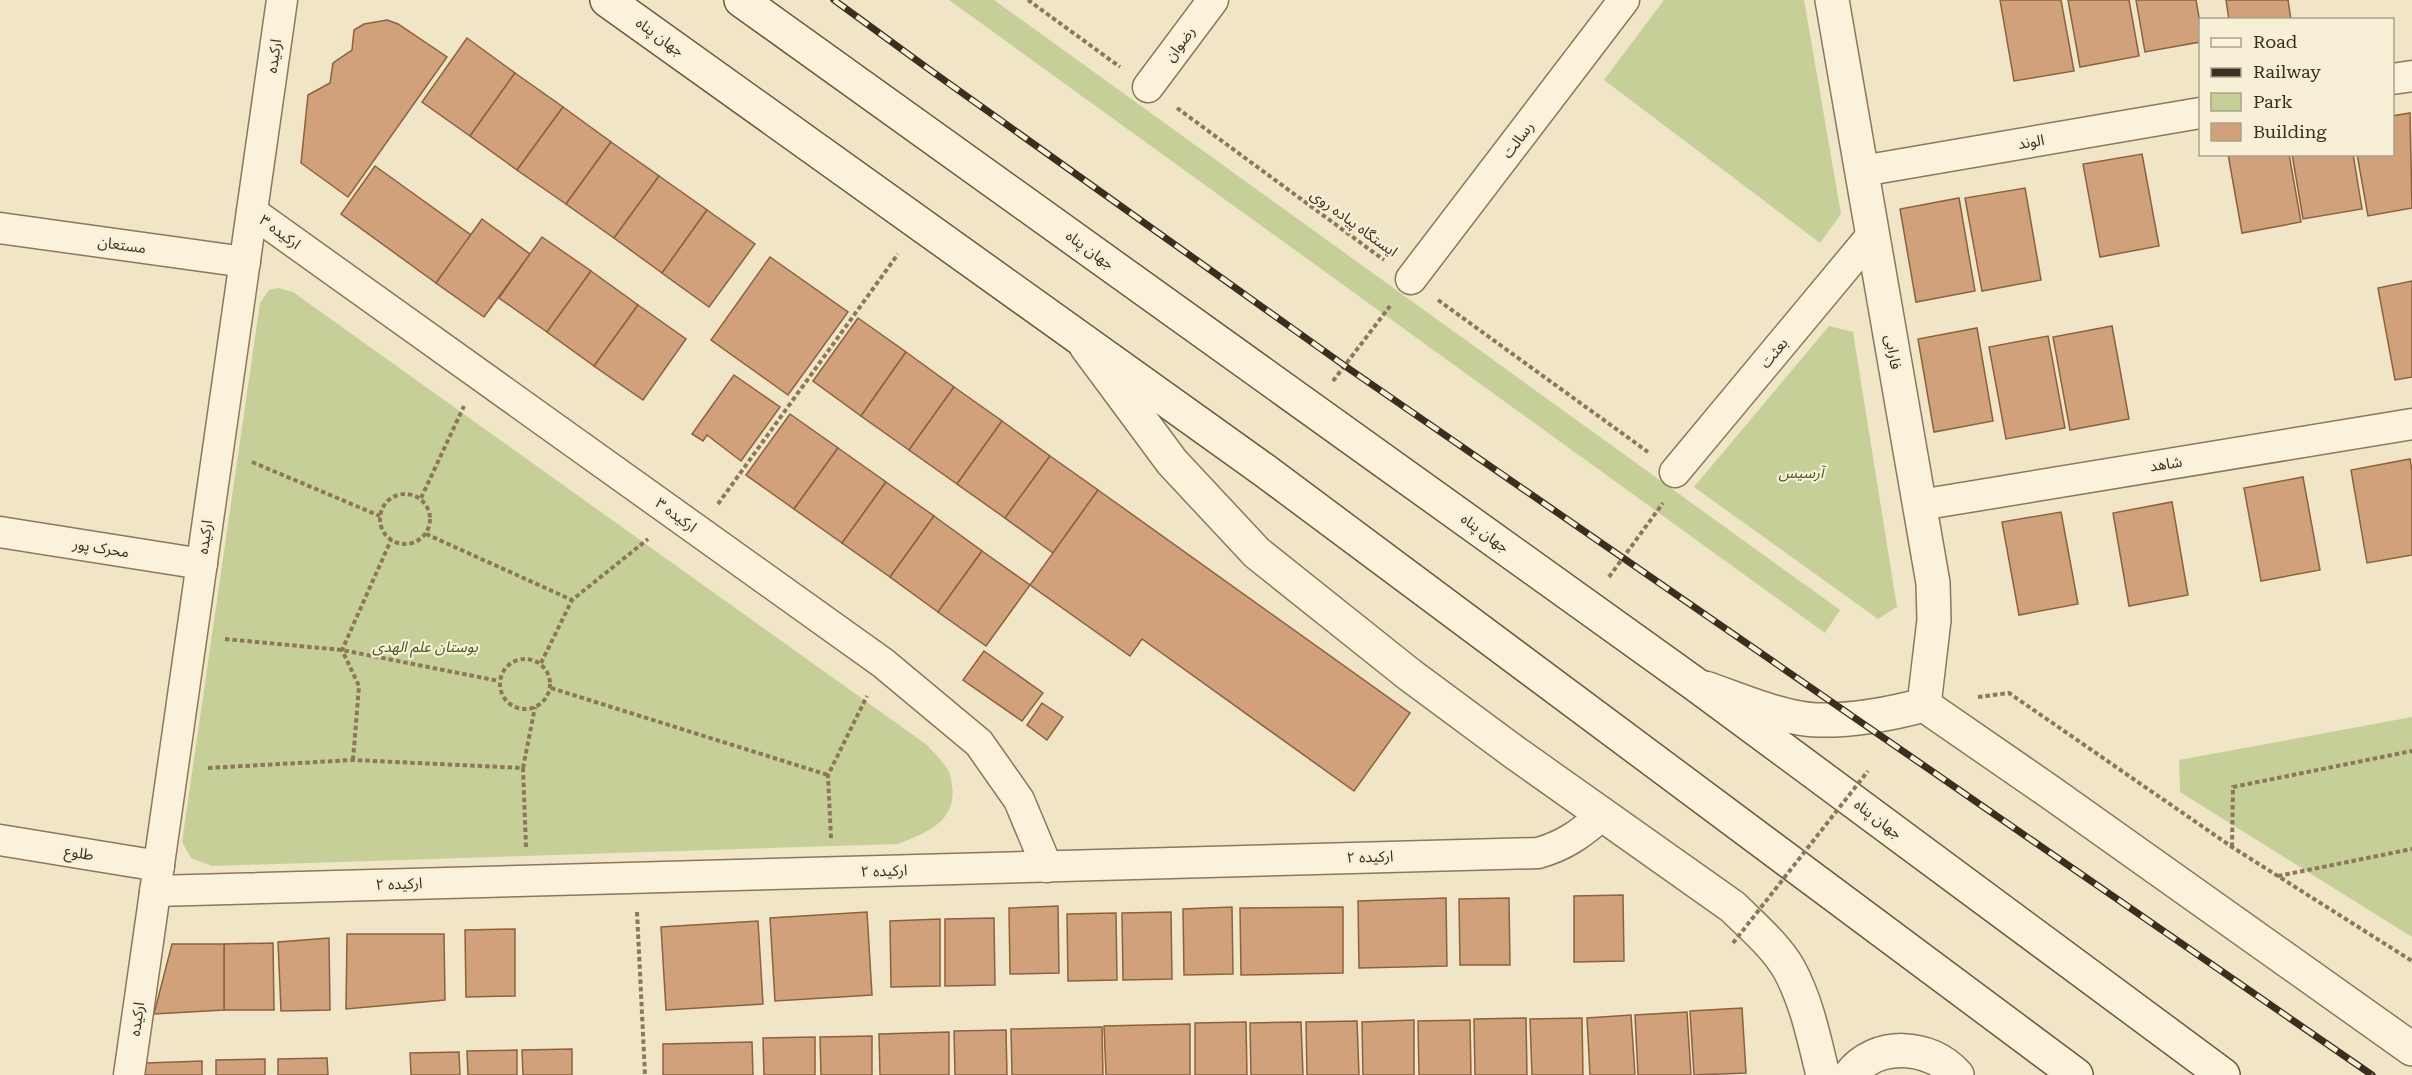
<svg xmlns="http://www.w3.org/2000/svg" width="2412" height="1075" viewBox="0 0 2412 1075" font-family="'Roboto Serif','Noto Sans Arabic',serif">
	<style>
		.green { fill: #c7cf99 }
		.building { fill: #d0a17a; stroke: #8d613f; stroke-width: 1.5 }
		.lines { fill: none; stroke-linecap: round; stroke-linejoin: round }
		.minor-casing { stroke: #8d775a; stroke-width: 33 }
		.tertiary-casing { stroke: #8d775a; stroke-width: 36 }
		.secondary-casing { stroke: #6f583d; stroke-width: 36 }
		.path { stroke: #8d775a; stroke-width: 4; stroke-dasharray: 4.5 3; stroke-linecap: butt }
		.minor { stroke: #faf2da; stroke-width: 30 }
		.tertiary { stroke: #faf2da; stroke-width: 33 }
		.secondary { stroke: #faf2da; stroke-width: 33 }
		.rail-casing { stroke: #3c2e1f; stroke-width: 7 }
		.rail { stroke: #f7efd6; stroke-width: 4.5; stroke-dasharray: 14; stroke-linecap: butt }
		.path-bridge { stroke: #8d775a; stroke-width: 4; stroke-dasharray: 4.5 3; stroke-linecap: butt }
		.labels { text-anchor: middle; stroke-width: 4.5; stroke-linejoin: round; paint-order: stroke }
		.street-label { font-size: 15px; fill: #3c2e1f; stroke: #f7efd6 }
		.park-label { font-size: 15px; font-style: italic; fill: #4a5a24; stroke: #f7efd6 }
	</style>
	<rect width="100%" height="100%" fill="#f0e5c6"/>
	<g class="green">
		<polygon points="949,0 994,0 1840,610 1825,633"/>
		<polygon points="1664,0 1804,0 1841,214 1820,243 1604,80"/>
		<path d="M278,288l15,4 634,453c7,8 20,20 23,30 12,44 -19,56 -52,69l-686,22 -21,-8 -9,-16 78,-539 9,-13z"/>
		<polygon points="1829,326 1853,332 1897,607 1878,619 1694,487"/>
		<polygon points="2412,717 2412,937 2180,792 2179,760"/>
	</g>
	<g class="building">
		<polygon points="2000,0 2061,0 2074,71 2014,81"/>
		<polygon points="2068,0 2129,0 2139,56 2080,67"/>
		<polygon points="2136,0 2196,0 2200,23 2200,42 2145,52"/>
		<polygon points="2226,0 2288,0 2291,20 2229,20"/>
		<polygon points="387,20 398,24 447,57 348,197 301,163 308,95 330,83 333,63 352,50 354,30 364,24"/>
		<polygon points="467,38 515,73 470,136 422,102"/>
		<polygon points="515,73 563,107 517,170 470,136"/>
		<polygon points="563,107 611,142 566,204 517,170"/>
		<polygon points="2410,113 2412,208 2368,216 2357,154 2392,154 2392,116"/>
		<polygon points="611,142 659,176 614,238 566,204"/>
		<polygon points="2142,154 2159,246 2100,257 2083,164"/>
		<polygon points="2228,154 2289,154 2301,222 2242,233"/>
		<polygon points="2292,154 2353,154 2362,209 2303,219"/>
		<polygon points="375,166 471,235 436,283 341,214"/>
		<polygon points="659,176 707,210 662,273 614,238"/>
		<polygon points="2025,188 2041,280 1982,291 1965,198"/>
		<polygon points="1959,198 1975,291 1916,302 1900,209"/>
		<polygon points="707,210 755,244 709,307 662,273"/>
		<polygon points="482,219 530,254 484,317 436,283"/>
		<polygon points="542,237 591,271 547,332 499,298"/>
		<polygon points="770,257 848,312 788,395 711,340"/>
		<polygon points="591,271 638,305 594,366 547,332"/>
		<polygon points="2412,281 2412,377 2395,380 2378,288"/>
		<polygon points="638,305 686,339 643,400 594,366"/>
		<polygon points="858,318 906,352 861,416 813,381"/>
		<polygon points="2112,326 2129,419 2070,430 2053,337"/>
		<polygon points="1977,328 1993,421 1934,432 1918,339"/>
		<polygon points="2048,336 2065,428 2006,439 1989,347"/>
		<polygon points="906,352 954,387 909,450 861,416"/>
		<polygon points="734,375 780,407 741,461 707,435 703,441 692,434"/>
		<polygon points="954,387 1002,421 957,484 909,450"/>
		<polygon points="790,414 838,448 794,509 746,475"/>
		<polygon points="1002,421 1050,456 1005,518 957,484"/>
		<polygon points="838,448 886,482 842,543 794,509"/>
		<polygon points="1050,456 1098,490 1053,553 1005,518"/>
		<polygon points="2410,459 2412,471 2412,555 2367,563 2351,470"/>
		<polygon points="2303,477 2320,570 2261,581 2244,488"/>
		<polygon points="886,482 934,516 890,577 842,543"/>
		<polygon points="1098,490 1410,713 1354,791 1142,639 1130,656 1030,585"/>
		<polygon points="2172,502 2188,595 2129,606 2113,513"/>
		<polygon points="2061,512 2078,604 2019,615 2002,522"/>
		<polygon points="934,516 982,551 938,612 890,577"/>
		<polygon points="982,551 1030,585 986,646 938,612"/>
		<polygon points="984,651 1043,693 1022,721 963,680"/>
		<polygon points="1042,703 1063,717 1047,740 1027,725"/>
		<polygon points="1623,895 1624,961 1574,962 1574,896"/>
		<polygon points="1446,898 1447,966 1359,968 1358,901"/>
		<polygon points="1509,898 1510,965 1460,965 1459,899"/>
		<polygon points="1058,906 1059,973 1010,974 1009,908"/>
		<polygon points="1232,907 1233,974 1184,975 1183,909"/>
		<polygon points="1343,907 1343,973 1241,975 1240,908"/>
		<polygon points="867,912 872,995 775,1001 770,918"/>
		<polygon points="1171,912 1172,979 1123,980 1122,913"/>
		<polygon points="1116,913 1117,980 1068,981 1067,914"/>
		<polygon points="994,918 995,985 945,986 945,919"/>
		<polygon points="940,919 940,986 891,987 890,921"/>
		<polygon points="758,921 763,1004 666,1010 661,927"/>
		<polygon points="515,929 515,996 466,997 465,930"/>
		<polygon points="347,934 444,934 445,1000 346,1009"/>
		<polygon points="329,938 330,1010 281,1011 278,942"/>
		<polygon points="273,943 274,1010 224,1010 224,944"/>
		<polygon points="172,944 224,944 224,1010 154,1014"/>
		<polygon points="1742,1008 1746,1073 1694,1075 1690,1011"/>
		<polygon points="1687,1012 1691,1075 1638,1075 1635,1015"/>
		<polygon points="1631,1015 1635,1075 1590,1075 1587,1018"/>
		<polygon points="1526,1018 1527,1075 1475,1075 1474,1019"/>
		<polygon points="1582,1018 1583,1075 1532,1075 1530,1019"/>
		<polygon points="1414,1020 1414,1075 1363,1075 1362,1022"/>
		<polygon points="1470,1020 1471,1075 1419,1075 1418,1021"/>
		<polygon points="1357,1021 1359,1075 1307,1075 1306,1022"/>
		<polygon points="1246,1022 1247,1075 1195,1075 1195,1023"/>
		<polygon points="1301,1022 1303,1075 1251,1075 1250,1023"/>
		<polygon points="1190,1024 1190,1075 1106,1075 1104,1026"/>
		<polygon points="1102,1027 1103,1075 1012,1075 1011,1029"/>
		<polygon points="1006,1030 1007,1075 955,1075 954,1031"/>
		<polygon points="949,1032 949,1075 880,1075 879,1034"/>
		<polygon points="872,1036 872,1075 821,1075 820,1037"/>
		<polygon points="815,1037 815,1075 764,1075 763,1038"/>
		<polygon points="752,1042 753,1075 663,1075 663,1044"/>
		<polygon points="572,1049 572,1075 523,1075 522,1050"/>
		<polygon points="517,1050 517,1075 468,1075 467,1051"/>
		<polygon points="459,1052 460,1075 411,1075 410,1053"/>
		<polygon points="327,1058 328,1075 278,1075 278,1059"/>
		<polygon points="265,1059 265,1075 216,1075 216,1060"/>
		<polygon points="202,1061 202,1075 144,1075 146,1063"/>
	</g>
	<g class="lines">
		<defs>
			<g id="minor">
				<polyline points="2392,79 2412,76"/>
				<polyline points="1148,87 1213,0"/>
				<polyline points="1862,171 2200,113"/>
				<polyline points="252,212 883,663 979,743 1019,800 1047,867"/>
				<polyline points="0,228 245,262"/>
				<polyline points="1411,279 1624,0"/>
				<polyline points="1675,472 1873,234"/>
				<polyline points="1920,505 2412,424"/>
				<polyline points="0,532 202,564"/>
				<polyline points="0,840 159,866"/>
				<path d="M155,891l1383,-38c26,-7 44,-20 64,-38"/>
				<polyline points="129,1075 282,0"/>
			</g>
			<g id="tertiary">
				<polyline points="1832,0 1933,583 1934,620 1924,705"/>
				<path d="M1086,346l86,116 85,91 153,122 104,77 219,155c19,19 42,38 56,62 18,33 25,70 34,106"/>
				<path d="M1705,688c33,11 78,31 112,32 35,1 73,-6 107,-15l126,87 362,257"/>
				<path d="M1850,1075c26,-34 80,-31 107,0"/>
			</g>
			<g id="secondary">
				<polyline points="607,0 1264,470 2076,1075"/>
				<polyline points="741,0 1695,684 2223,1075"/>
			</g>
		</defs>
		<use href="#minor" class="minor-casing"/>
		<use href="#tertiary" class="tertiary-casing"/>
		<use href="#secondary" class="secondary-casing"/>
		<g class="path">
			<polyline points="1028,0 1120,67"/>
			<polyline points="1177,108 1384,260"/>
			<polyline points="1438,300 1648,452"/>
			<polyline points="1333,381 1390,306"/>
			<polyline points="252,462 380,516"/>
			<circle cx="405" cy="519" r="25"/>
			<polyline points="421,498 464,406"/>
			<polyline points="718,504 898,254"/>
			<polyline points="426,534 572,600"/>
			<polyline points="1609,577 1663,503"/>
			<polyline points="225,639 342,650 499,681"/>
			<circle cx="525" cy="684" r="25"/>
			<polyline points="541,663 572,600 648,539"/>
			<polyline points="551,688 828,775"/>
			<polyline points="1978,697 2009,693 2232,847 2412,961"/>
			<polyline points="353,760 359,686 342,650 391,540"/>
			<polyline points="208,768 353,760 523,768 526,847"/>
			<polyline points="523,768 535,707"/>
			<polyline points="831,838 828,775 867,696"/>
			<polyline points="2232,847 2233,787 2412,751"/>
			<polyline points="2278,876 2412,849"/>
			<polyline points="637,912 645,1075"/>
		</g>
		<use href="#minor" class="minor"/>
		<use href="#tertiary" class="tertiary"/>
		<use href="#secondary" class="secondary"/>
		<defs>
			<polyline id="rail" points="834,0 930,70 1345,366 2372,1075"/>
		</defs>
		<use href="#rail" class="rail-casing"/>
		<use href="#rail" class="rail"/>
		<polyline class="path-bridge" points="1733,943 1868,771"/>
	</g>
	<g class="labels">
		<g class="street-label">
			<text transform="translate(660 37) rotate(36)" y="5">جهان پناه</text>
			<text transform="translate(1180 44) rotate(-53)" y="5">رضوان</text>
			<text transform="translate(274 56) rotate(-82)" y="5">ارکیده</text>
			<text transform="translate(1518 140) rotate(-53)" y="5">رسالت</text>
			<text transform="translate(2031 142) rotate(-10)" y="5">الوند</text>
			<text transform="translate(1354 223) rotate(36)" y="5">ایستگاه پیاده روی</text>
			<text transform="translate(280 232) rotate(36)" y="5">ارکیده ۳</text>
			<text transform="translate(122 245) rotate(8)" y="5">مستعان</text>
			<text transform="translate(1090 250) rotate(36)" y="5">جهان پناه</text>
			<text transform="translate(1893 352) rotate(80)" y="5">فارابی</text>
			<text transform="translate(1774 353) rotate(-50)" y="5">بعثت</text>
			<text transform="translate(2166 464) rotate(-9)" y="5">شاهد</text>
			<text transform="translate(676 515) rotate(36)" y="5">ارکیده ۳</text>
			<text transform="translate(1485 533) rotate(36)" y="5">جهان پناه</text>
			<text transform="translate(205 537) rotate(-82)" y="5">ارکیده</text>
			<text transform="translate(101 548) rotate(9)" y="5">محرک پور</text>
			<text transform="translate(1878 819) rotate(37)" y="5">جهان پناه</text>
			<text transform="translate(79 853) rotate(9)" y="5">طلوع</text>
			<text transform="translate(1370 857) rotate(-2)" y="5">ارکیده ۲</text>
			<text transform="translate(884 871) rotate(-2)" y="5">ارکیده ۲</text>
			<text transform="translate(399 884) rotate(-2)" y="5">ارکیده ۲</text>
			<text transform="translate(137 1019) rotate(-82)" y="5">ارکیده</text>
		</g>
		<g class="park-label">
			<text x="1801" y="478">آرسیس</text>
			<text x="425" y="652">بوستان علم الهدی</text>
		</g>
	</g>
	<rect x="2199" y="18" width="195" height="138" fill="#f7efd6" stroke="#aca28d" stroke-width="1.5"/>
	<rect x="2211" y="38" width="30" height="9" fill="#faf2da" stroke="#aca28d" stroke-width="1.5"/>
	<text x="2253" y="48" font-size="18" fill="#3c2e1f">Road</text>
	<rect x="2211" y="68" width="30" height="9" fill="#3c2e1f" stroke="#aca28d" stroke-width="1.5"/>
	<text x="2253" y="78" font-size="18" fill="#3c2e1f">Railway</text>
	<rect x="2211" y="93" width="30" height="18" fill="#c7cf99" stroke="#aca28d" stroke-width="1.5"/>
	<text x="2253" y="108" font-size="18" fill="#3c2e1f">Park</text>
	<rect x="2211" y="123" width="30" height="18" fill="#d0a17a" stroke="#aca28d" stroke-width="1.5"/>
	<text x="2253" y="138" font-size="18" fill="#3c2e1f">Building</text>
</svg>
